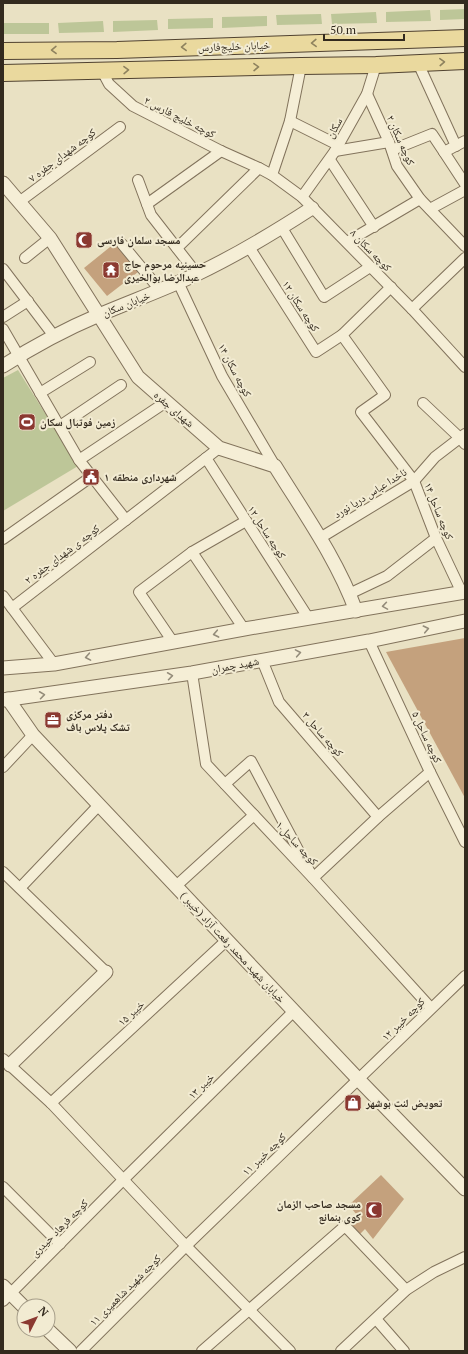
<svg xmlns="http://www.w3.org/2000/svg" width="468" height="1354" viewBox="0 0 468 1354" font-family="'PT Serif','Noto Naskh Arabic',serif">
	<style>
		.green { fill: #bdc698 }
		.building { fill: #c4a17d }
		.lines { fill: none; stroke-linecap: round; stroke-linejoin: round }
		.minor-casing { stroke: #82735c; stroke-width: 12 }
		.tertiary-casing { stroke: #82735c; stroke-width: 15 }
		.primary-casing { stroke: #504230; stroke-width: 18 }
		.minor { stroke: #f5eed6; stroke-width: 10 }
		.tertiary { stroke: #f5eed6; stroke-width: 13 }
		.primary { stroke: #ead99e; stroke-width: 16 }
		.oneway { stroke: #8e825e }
		.oneway2 { stroke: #948c7a }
		.labels { text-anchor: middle; stroke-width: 4; stroke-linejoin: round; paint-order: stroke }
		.street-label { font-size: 11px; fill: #332a1e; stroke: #f2ebd2 }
		.poi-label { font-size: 11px; font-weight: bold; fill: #332a1e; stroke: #f2ebd2; text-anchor: start }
	</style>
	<rect width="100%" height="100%" fill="#e9e1c3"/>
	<g class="green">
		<polygon points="465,9 465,19 440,20 440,10"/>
		<polygon points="430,10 431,21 386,22 386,12"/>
		<polygon points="376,12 377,23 332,24 331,14"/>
		<polygon points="321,14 322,24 277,25 276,15"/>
		<polygon points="267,16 267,26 222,28 222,17"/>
		<polygon points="213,18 213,28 168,29 168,19"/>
		<polygon points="157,20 158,30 113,32 113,21"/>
		<polygon points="103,21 104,32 59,33 58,23"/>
		<rect x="4" y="23" width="45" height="11"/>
		<polygon points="18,370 78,466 3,511 3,378"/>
	</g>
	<g class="building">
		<polygon points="115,243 138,272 107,296 84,268"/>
		<polygon points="465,638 465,798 386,652"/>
		<polygon points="381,1175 404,1199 373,1239 365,1229 360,1234 348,1221 356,1214 349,1205"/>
	</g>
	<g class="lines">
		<defs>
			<g id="minor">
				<polyline points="418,63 456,146"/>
				<polyline points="102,71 109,84 133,106 221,151 259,168 272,175 302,197 412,309 465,367"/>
				<polyline points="367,94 389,142 397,166 420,199 465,246"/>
				<polyline points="290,121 338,145"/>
				<polyline points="465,141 444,152 465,184"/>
				<polyline points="392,150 432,134 444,152"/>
				<polyline points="335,151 389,142"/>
				<polyline points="330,160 374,227"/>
				<polyline points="272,175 290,121 301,66"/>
				<polyline points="138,180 151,215 197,274"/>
				<polyline points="302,197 335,151 367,94 376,65"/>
				<polyline points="19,202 120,127"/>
				<polyline points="147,204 221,151"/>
				<polyline points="430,209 465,190"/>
				<polyline points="282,228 324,297 370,267"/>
				<polyline points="347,242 420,199"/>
				<polyline points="122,244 160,290"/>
				<polyline points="249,247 316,352 342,335 391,287"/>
				<polyline points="177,248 259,168"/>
				<polyline points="25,258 50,238"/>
				<polyline points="3,269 54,336"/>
				<polyline points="178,282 222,376 275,466"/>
				<polyline points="412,309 465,258"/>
				<polyline points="3,317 28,301"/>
				<polyline points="3,329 79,460 126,520"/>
				<polyline points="342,335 385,395 361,412 414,481 436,538 462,593"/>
				<polyline points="40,393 90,362"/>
				<polyline points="423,403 460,438 465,444"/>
				<polyline points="60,426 121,385"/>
				<polyline points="206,458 309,619"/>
				<polyline points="79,460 166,402"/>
				<polyline points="320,538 414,481 435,457 465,434"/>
				<polyline points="3,539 91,477"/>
				<polyline points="192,552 244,629"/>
				<polyline points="349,594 387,576 436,538"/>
				<polyline points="3,596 54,664"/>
				<polyline points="12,608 219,448"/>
				<polyline points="369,641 430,772 465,842"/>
				<polyline points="173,642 139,592 192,552 246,521"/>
				<polyline points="262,660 279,702 378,817"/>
				<polyline points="192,673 206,764 313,878 431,1008"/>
				<polyline points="3,767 33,735"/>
				<polyline points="225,784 251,761 313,878 378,817 430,772"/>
				<polyline points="3,872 106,972"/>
				<polyline points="176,886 254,815"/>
				<polyline points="20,888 99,805"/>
				<polyline points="3,1059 51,1103 186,1246 290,1351"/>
				<polyline points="51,1103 227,940"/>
				<polyline points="3,1187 60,1244"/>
				<polyline points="3,1301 124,1179 294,1011"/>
				<polyline points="376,1319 404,1351"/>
				<polyline points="81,1351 186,1246 465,976"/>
				<polyline points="202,1351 345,1226 406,1290"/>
				<polyline points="341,1351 406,1290 434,1272 465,1257"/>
			</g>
			<g id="tertiary">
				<path d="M3,183l47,55 88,139 81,71 56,18c29,47 62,93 81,145"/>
				<path d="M3,366c31,-20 63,-37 96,-51 33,-14 66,-26 98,-41 40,-19 78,-42 115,-66"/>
				<polyline points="3,668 54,664 244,629 465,592"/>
				<polyline points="8,699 33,735 359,1080 465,1189"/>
				<polyline points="3,700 192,673 369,641 465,621"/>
				<polyline points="10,1065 106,972"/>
				<polyline points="3,1286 24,1307"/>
				<polyline points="48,1330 70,1351"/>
			</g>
			<g id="primary">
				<polyline points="3,51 117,50 465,38"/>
				<polyline points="3,73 301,66 376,65 465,61"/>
			</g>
		</defs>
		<use href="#minor" class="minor-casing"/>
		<use href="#tertiary" class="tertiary-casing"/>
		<use href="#primary" class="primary-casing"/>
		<use href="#minor" class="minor"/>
		<use href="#tertiary" class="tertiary"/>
		<use href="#primary" class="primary"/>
	</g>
	<defs><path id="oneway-chevron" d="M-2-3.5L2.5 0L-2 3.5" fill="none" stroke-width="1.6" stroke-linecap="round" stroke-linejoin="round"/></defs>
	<g class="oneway">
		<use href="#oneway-chevron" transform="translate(314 43) rotate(178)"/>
		<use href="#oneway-chevron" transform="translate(184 47) rotate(178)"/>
		<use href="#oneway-chevron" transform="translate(54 50) rotate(179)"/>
		<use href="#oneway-chevron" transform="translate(442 62) rotate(-3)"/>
		<use href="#oneway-chevron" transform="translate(256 67) rotate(-1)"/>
		<use href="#oneway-chevron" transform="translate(126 70) rotate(-1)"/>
	</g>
	<g class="oneway2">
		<use href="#oneway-chevron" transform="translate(385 606) rotate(171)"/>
		<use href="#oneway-chevron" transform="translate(426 629) rotate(-12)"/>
		<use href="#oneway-chevron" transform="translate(216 634) rotate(169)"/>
		<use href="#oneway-chevron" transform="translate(298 653) rotate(-10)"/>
		<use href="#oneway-chevron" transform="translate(88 657) rotate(170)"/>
		<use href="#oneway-chevron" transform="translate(170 676) rotate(-8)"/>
		<use href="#oneway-chevron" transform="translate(42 695) rotate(-8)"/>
	</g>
	<defs>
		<symbol id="mosque-square" viewBox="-11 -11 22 22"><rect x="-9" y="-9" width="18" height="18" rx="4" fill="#8b3931" stroke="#f2ebd2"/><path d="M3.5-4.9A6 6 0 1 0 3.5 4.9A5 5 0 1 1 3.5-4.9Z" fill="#fff"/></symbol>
		<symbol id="temple-square" viewBox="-11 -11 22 22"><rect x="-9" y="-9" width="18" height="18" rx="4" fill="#8b3931" stroke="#f2ebd2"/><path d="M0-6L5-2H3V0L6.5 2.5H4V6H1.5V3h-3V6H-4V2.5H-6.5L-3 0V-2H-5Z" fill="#fff"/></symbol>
		<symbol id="stadium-square" viewBox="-11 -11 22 22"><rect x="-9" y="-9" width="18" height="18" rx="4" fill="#8b3931" stroke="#f2ebd2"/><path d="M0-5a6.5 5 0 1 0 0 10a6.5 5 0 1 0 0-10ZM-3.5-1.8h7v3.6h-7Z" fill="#fff"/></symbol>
		<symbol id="civic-square" viewBox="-11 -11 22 22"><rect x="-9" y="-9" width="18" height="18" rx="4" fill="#8b3931" stroke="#f2ebd2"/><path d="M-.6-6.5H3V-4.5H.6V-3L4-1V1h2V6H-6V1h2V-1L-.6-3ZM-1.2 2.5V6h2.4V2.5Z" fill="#fff"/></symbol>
		<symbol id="office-square" viewBox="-11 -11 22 22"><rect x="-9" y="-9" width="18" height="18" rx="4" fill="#8b3931" stroke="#f2ebd2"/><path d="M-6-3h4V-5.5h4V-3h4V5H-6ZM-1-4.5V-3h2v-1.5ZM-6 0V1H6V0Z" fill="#fff"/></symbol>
		<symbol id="shop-square" viewBox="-11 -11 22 22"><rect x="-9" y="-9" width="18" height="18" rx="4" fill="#8b3931" stroke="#f2ebd2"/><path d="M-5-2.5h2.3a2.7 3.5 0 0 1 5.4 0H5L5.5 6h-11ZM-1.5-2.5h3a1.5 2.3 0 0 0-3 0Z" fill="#fff"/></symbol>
	</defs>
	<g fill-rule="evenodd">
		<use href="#mosque-square" x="74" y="230" width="20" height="20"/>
		<use href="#temple-square" x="101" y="260" width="20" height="20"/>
		<use href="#stadium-square" x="17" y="412" width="20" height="20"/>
		<use href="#civic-square" x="81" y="467" width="20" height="20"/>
		<use href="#office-square" x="43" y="710" width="20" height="20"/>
		<use href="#shop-square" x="343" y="1093" width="20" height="20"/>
		<use href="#mosque-square" x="364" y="1200" width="20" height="20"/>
	</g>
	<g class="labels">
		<g class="street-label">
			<text transform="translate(234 46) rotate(-2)" y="4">خیابان خلیج‌فارس</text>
			<text transform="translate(180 117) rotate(27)" y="4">کوچه خلیج فارس ۲</text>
			<text transform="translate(334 128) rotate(-61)" y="4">سکان</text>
			<text transform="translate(401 140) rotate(66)" y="4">کوچه سکان ۲</text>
			<text transform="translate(62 155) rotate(-37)" y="4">کوچه شهدای جفره ۷</text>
			<text transform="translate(371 250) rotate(46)" y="4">کوچه سکان ۸</text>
			<text transform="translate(126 304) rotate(-22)" y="4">خیابان سکان</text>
			<text transform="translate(301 306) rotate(57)" y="4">کوچه سکان ۱۲</text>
			<text transform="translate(235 370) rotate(62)" y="4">کوچه سکان ۱۴</text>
			<text transform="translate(174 409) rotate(41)" y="4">شهدای جفره</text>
			<text transform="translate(370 493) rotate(-32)" y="4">ناخدا عباس دریا نورد</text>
			<text transform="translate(439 511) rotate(68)" y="4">کوچه ساحل ۱۴</text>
			<text transform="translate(267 532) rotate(57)" y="4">کوچه ساحل ۱۲</text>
			<text transform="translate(62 554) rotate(-37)" y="4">کوچه ی شهدای جفره ۲</text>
			<text transform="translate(235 665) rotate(-11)" y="4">شهید چمران</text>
			<text transform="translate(323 734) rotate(49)" y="4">کوچه ساحل ۳</text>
			<text transform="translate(427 737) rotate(65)" y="4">کوچه ساحل ۵</text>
			<text transform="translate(297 843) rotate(47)" y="4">کوچه ساحل ۱</text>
			<text transform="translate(233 947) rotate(47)" y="4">( خیبر) خیابان شهید محمد رفعت آزاد</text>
			<text transform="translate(131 1013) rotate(-43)" y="4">خیبر ۱۵</text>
			<text transform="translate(403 1019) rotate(-45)" y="4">کوچه خیبر ۱۲</text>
			<text transform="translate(201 1086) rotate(-45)" y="4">خیبر ۱۳</text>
			<text transform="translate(264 1154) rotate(-44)" y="4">کوچه خیبر ۱۱</text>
			<text transform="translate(59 1228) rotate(-45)" y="4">کوچه فرهاد حیدری</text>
			<text transform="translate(125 1290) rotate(-45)" y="4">کوچه شهید شاهمیری ۱۱</text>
		</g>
		<g class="poi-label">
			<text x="97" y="244">مسجد سلمان فارسی</text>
			<text x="124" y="268">حسینیه مرحوم حاج<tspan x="124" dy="13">عبدالرضا بوالخیری</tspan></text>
			<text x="40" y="426">زمین فوتبال سکان</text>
			<text x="104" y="481">شهرداری منطقه ١</text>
			<text x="66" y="718">دفتر مرکزی<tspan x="66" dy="13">تشک پلاس باف</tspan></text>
			<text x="366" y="1107">تعویض لنت بوشهر</text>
			<text x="361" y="1208" text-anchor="end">مسجد صاحب الزمان<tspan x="361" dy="13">کوی بنمانع</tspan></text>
		</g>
	</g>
	<rect width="468" height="1354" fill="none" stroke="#332a1e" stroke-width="8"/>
	<g transform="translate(36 1318) rotate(48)"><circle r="19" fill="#f2ebd2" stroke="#a69e8a"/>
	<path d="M0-3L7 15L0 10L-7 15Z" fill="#8b3931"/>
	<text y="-6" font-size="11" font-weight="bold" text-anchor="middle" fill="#332a1e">N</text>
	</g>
	<path d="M324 34v6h80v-6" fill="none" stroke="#332a1e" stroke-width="2"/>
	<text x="330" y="34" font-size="12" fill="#332a1e" stroke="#f2ebd2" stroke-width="3" paint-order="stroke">50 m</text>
</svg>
